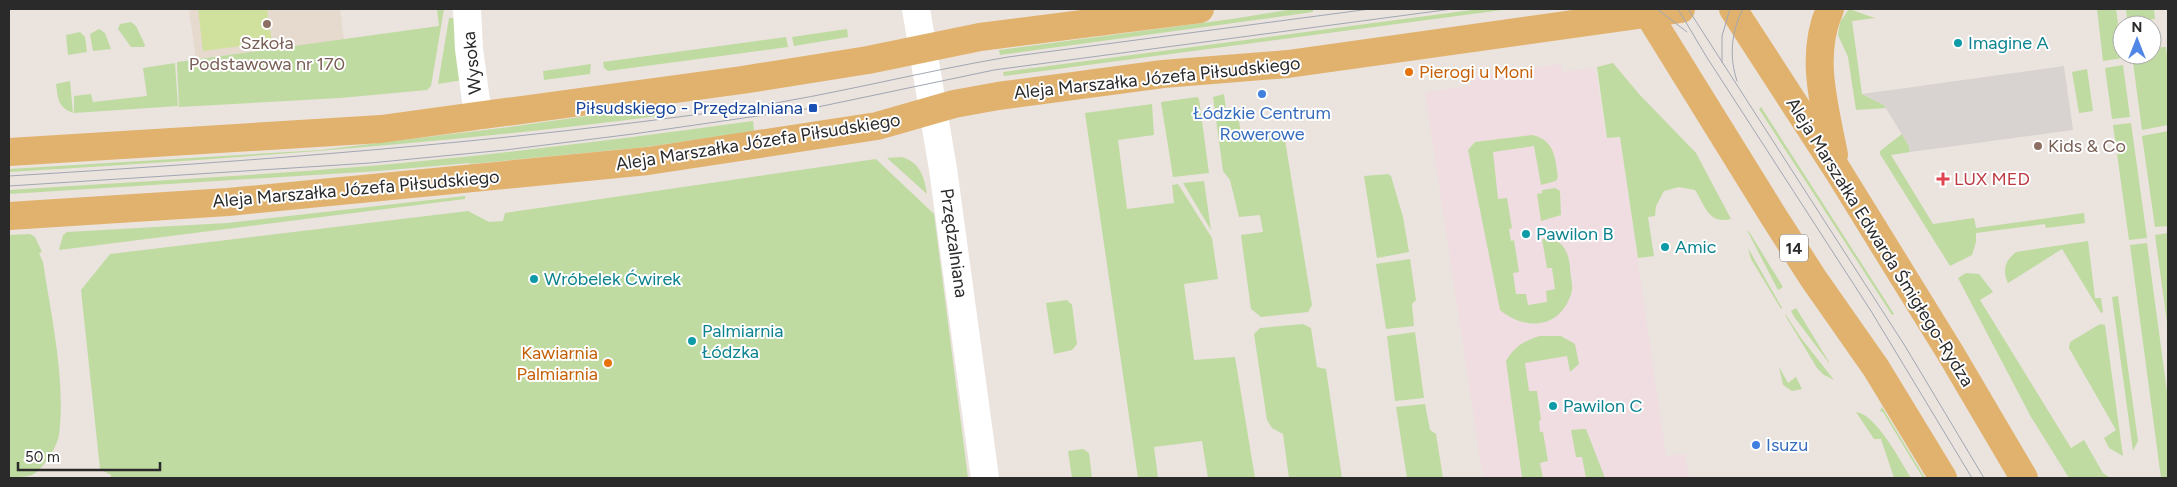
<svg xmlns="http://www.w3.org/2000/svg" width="2177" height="487" viewBox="0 0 2177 487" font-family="Figtree,sans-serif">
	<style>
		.education { fill: #e6d9cd }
		.medical { fill: #f0dde1 }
		.green { fill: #bfdba1 }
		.pitch { fill: #d0e19e }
		.plaza { fill: #d8d3d0 }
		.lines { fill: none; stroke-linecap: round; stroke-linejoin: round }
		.minor { stroke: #fff; stroke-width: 28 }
		.major { stroke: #e1b26d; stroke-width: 28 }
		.tram { stroke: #a1a7b3; stroke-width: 1 }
		.education-dot { fill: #8d6e63; stroke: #fff; stroke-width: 2 }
		.culture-dot { fill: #0f9aa8; stroke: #fff; stroke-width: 2 }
		.food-dot { fill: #e8710a; stroke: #fff; stroke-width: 2 }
		.shop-dot { fill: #3f7fe0; stroke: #fff; stroke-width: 2 }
		.transit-dot { fill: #1a4fb4; stroke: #fff; stroke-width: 2 }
		.health-dot { fill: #e0444e; stroke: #fff; stroke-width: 2 }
		.labels { text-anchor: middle; stroke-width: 4; stroke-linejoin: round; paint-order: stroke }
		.shield { fill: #fff; stroke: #6a6a6a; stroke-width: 1 }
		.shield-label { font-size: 16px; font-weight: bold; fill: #2a2a2a }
		.education-label { font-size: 18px; fill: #785e54; stroke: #fff }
		.culture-label { font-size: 18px; fill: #0d838f; stroke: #fff; text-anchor: start }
		.street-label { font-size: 18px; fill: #2a2a2a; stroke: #fff }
		.food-label { font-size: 18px; fill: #c56008; stroke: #fff; text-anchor: start }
		.transit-label { font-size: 18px; fill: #164399; stroke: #fff; text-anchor: end }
		.shop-label { font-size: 18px; fill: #366cbe; stroke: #fff }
		.health-label { font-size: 18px; fill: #be3a42; stroke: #fff; text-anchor: start }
	</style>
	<rect width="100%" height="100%" fill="#ebe3de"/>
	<polygon class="education" points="189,9 340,9 344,40 196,59"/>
	<polygon class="medical" points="1561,64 1563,72 1595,68 1606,139 1620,138 1666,456 1685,454 1689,478 1483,478 1425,92 1471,86 1470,77"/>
	<g class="green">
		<polygon points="437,9 444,9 431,86 427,90 340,98 179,107 177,62 439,26"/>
		<polygon points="1294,9 1313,9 1313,12 1000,55 999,50 1232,19"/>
		<polygon points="1479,9 1510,9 1004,76 1003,72"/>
		<polygon points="1849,9 1875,18 1852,21 1862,94 1884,105 1886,108 1856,110 1848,57 1838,35 1840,22"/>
		<polygon points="2097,9 2116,9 2123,58 2103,61"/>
		<polygon points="2126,9 2154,9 2155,19 2130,22 2127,20"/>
		<polygon points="449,18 454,18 463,80 438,84"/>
		<polygon points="131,22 136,26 145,45 144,47 131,47 118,29 120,24"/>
		<polygon points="99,29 105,33 111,49 93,51 90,34"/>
		<polygon points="847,29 848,37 794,46 792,37"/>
		<polygon points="80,32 85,37 87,52 68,55 66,35"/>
		<polygon points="786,37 788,47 608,71 604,68 603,62"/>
		<polygon points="2166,47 2168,65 2168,125 2142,130 2132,55 2152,55 2152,48"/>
		<polygon points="175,63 178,106 74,113 74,96 91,94 93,102 147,96 143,68"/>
		<path d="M1613,63l26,31 57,59 35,66c-23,5 -25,-12 -36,-29l-16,-3 -15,4 -8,15 -1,10 -7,1 6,39 -16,2 -18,-121 -13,1 -10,-71z"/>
		<polygon points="591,64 590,74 544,80 543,71"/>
		<polygon points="2123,65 2130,117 2112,119 2105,68"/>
		<polygon points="2087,69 2093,111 2079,113 2072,72"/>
		<path d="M70,81l3,32c-15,-6 -15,-14 -17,-29z"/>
		<polygon points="1224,94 1226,110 1237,109 1242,140 1284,134 1312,305 1308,312 1261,317 1251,309 1241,235 1263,232 1260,215 1239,217 1230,180 1223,171 1213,97"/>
		<polygon points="1197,97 1199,99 1209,173 1173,177 1161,102"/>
		<polygon points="1152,104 1154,135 1118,140 1127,209 1174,203 1172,185 1178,184 1212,238 1218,279 1184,284 1194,360 1235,357 1255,478 1208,478 1202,441 1154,447 1158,478 1138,478 1085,113"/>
		<path d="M657,106l1,10c-216,28 -432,43 -649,56v-3l312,-19 188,-23z"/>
		<polygon points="1761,107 1894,314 1892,315 1759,109"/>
		<path d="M753,121l1,10 -108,16 -176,17v-1l-92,8 -369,23v-4c120,-8 241,-14 361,-24 128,-11 256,-28 383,-45z"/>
		<polygon points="2131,123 2147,238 2129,240 2113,125"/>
		<polygon points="2168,131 2168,226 2155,227 2142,136"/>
		<polygon points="1902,134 1909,146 1910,152 1891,155 1933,224 1974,218 1976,228 2084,213 2085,223 2046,228 2045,224 1976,233 1976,242 1972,255 1950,266 1880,154 1880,151"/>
		<path d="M1532,135c23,5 23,23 26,42l-2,4 -15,4 -7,-39 -41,6 5,47 9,-1 5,30 -3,1 2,12 3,-1 5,32 -6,1 3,21h10l2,11 19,-3 -1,-11 9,-2 -3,-21h-5l-5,-29c20,-1 26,10 28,28 0,8 4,20 1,27 -11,35 -46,37 -71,16l-32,-160 7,-8z"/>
		<path d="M902,157c18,6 22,19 25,37l-40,-36z"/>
		<polygon points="876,159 934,214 968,478 111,478 111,475 100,469 81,290 110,254 468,211 489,222 503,221 505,213"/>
		<polygon points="1388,174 1391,176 1403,217 1409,252 1377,258 1364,176"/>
		<polygon points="1204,181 1211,230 1183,183"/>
		<polygon points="1555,188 1560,191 1561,215 1541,221 1537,194 1542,193 1542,190"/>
		<polygon points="465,196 465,199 59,250 63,235 67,232 227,223"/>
		<polygon points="1748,230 1783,287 1778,290 1748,232"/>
		<polygon points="2168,233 2168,330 2155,235"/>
		<path d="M30,234l5,3 7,15 -3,1 4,9c8,53 23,119 16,173 -1,10 -17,36 -27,40 -7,2 -16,2 -23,3v-243z"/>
		<path d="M2088,241l7,57h6l2,14 -2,1 -39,-64 -54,34c-6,-13 -3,-22 8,-31z"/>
		<polygon points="2147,243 2168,399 2168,478 2161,478 2130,245"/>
		<polygon points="1748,248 1782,308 1781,309 1751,259"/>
		<polygon points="1410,259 1416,300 1412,304 1414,326 1386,329 1376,264"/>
		<polygon points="1966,273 1979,274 1993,292 1980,300 2071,448 2084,440 2103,473 2110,478 2069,478 2031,417 1958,278"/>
		<polygon points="2118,296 2138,441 2133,451 2112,297"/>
		<polygon points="1067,300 1072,305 1077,344 1072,350 1054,354 1046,303"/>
		<polygon points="1796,308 1829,362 1829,363 1795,318 1791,311"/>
		<polygon points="1785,315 1786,315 1801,338 1834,380 1824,375 1817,368"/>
		<polygon points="1303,324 1311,328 1317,367 1326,369 1342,478 1289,478 1283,434 1272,428 1267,420 1254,334 1260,328"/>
		<polygon points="2100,324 2105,325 2123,456 2109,448 2104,438 2116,430 2069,348 2070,342"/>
		<polygon points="1415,332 1424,398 1395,401 1387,336"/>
		<path d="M1540,336h21l14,8 4,20 -9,8 -3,-16 -42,7 4,28h8l4,29 -2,1 1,11h3l5,29 -8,2 3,15h-21l-16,-117c8,-14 19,-21 34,-25z"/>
		<polygon points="1779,367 1788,383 1796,377 1802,389 1792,391 1783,385"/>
		<polygon points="1425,404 1430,430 1436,434 1443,478 1407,478 1396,407"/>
		<polygon points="1882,407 1925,478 1923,478 1883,412 1880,411"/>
		<path d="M1856,412c20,2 45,50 55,66h-17l-13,-39h-7z"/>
		<polygon points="1582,429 1586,429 1605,478 1586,478 1582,457 1576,457 1571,430"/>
		<polygon points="1083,449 1089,453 1092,478 1072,478 1068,451"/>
	</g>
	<polygon class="pitch" points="198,9 267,9 272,42 203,51"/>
	<polygon class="plaza" points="2064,66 2073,130 1910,152 1909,146 1884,105 1862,94"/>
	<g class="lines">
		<g class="minor">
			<polyline points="467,9 469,49 478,116"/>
			<polyline points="916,9 943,169 985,478"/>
		</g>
		<g class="major">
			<polyline points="1645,9 1772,214 1813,278 1876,368 1943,478"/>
			<polyline points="1733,9 1838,171 1951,354 2024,478"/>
			<path d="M1830,9c-21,47 -5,98 4,146"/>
			<polyline points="9,152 381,129 742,80 868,60 980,37 1200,9"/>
			<polyline points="9,216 228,202 648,161 877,126 954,104 998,96 1163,74 1288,64 1681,9"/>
		</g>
		<g class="tram">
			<polyline points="1657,9 1687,32"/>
			<polyline points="1678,9 1706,56 1871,311 1972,478"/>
			<polyline points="1688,9 1905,346 1984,478"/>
			<polyline points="1722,62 1722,36 1730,9"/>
			<path d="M1737,81c-8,-24 -6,-49 6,-72"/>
			<path d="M9,176c246,-15 491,-33 735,-68 89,-13 175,-36 264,-51l362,-48"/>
			<polyline points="9,186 370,163 505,150 633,134 813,108 994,70 1452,9"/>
		</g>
	</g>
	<g class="education-dot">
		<circle cx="267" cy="24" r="5"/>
		<circle cx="2038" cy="146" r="5"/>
	</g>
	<g class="culture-dot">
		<circle cx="1958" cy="43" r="5"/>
		<circle cx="1526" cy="234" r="5"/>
		<circle cx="1665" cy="247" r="5"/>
		<circle cx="534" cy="279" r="5"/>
		<circle cx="692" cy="341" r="5"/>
		<circle cx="1553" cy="406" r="5"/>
	</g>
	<g class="food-dot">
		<circle cx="1409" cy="72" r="5"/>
		<circle cx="608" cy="363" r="5"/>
	</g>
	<g class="shop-dot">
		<circle cx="1262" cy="94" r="5"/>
		<circle cx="1756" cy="445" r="5"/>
	</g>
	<rect class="transit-dot" x="808" y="103" width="10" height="10" rx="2.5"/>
	<path class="health-dot" d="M1940.5 171.5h5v5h5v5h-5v5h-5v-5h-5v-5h5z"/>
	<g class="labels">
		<rect class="shield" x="1780" y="234.5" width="28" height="27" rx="4"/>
		<g class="shield-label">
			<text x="1794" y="254">14</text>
		</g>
		<g class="education-label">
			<text x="267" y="49">Szkoła<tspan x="267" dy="21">Podstawowa nr 170</tspan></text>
			<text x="2048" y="152" text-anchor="start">Kids &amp; Co</text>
		</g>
		<g class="culture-label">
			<text x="1968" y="49">Imagine A</text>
			<text x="1536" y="240">Pawilon B</text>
			<text x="1675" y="253">Amic</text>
			<text x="544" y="285">Wróbelek Ćwirek</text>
			<text x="702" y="337">Palmiarnia<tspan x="702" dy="21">Łódzka</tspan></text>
			<text x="1563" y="412">Pawilon C</text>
		</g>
		<g class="street-label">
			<text transform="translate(472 63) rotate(-96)" y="6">Wysoka</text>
			<text transform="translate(1157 78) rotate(-6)" y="6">Aleja Marszałka Józefa Piłsudskiego</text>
			<text transform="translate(758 142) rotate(-9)" y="6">Aleja Marszałka Józefa Piłsudskiego</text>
			<text transform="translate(356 189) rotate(-5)" y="6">Aleja Marszałka Józefa Piłsudskiego</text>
			<text transform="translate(1880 242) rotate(58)" y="6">Aleja Marszałka Edwarda Śmigłego-Rydza</text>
			<text transform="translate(954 243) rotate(82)" y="6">Przędzalniana</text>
		</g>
		<g class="food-label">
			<text x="1419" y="78">Pierogi u Moni</text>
			<text x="598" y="359" text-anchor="end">Kawiarnia<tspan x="598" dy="21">Palmiarnia</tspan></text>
		</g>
		<g class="transit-label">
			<text x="803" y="114">Piłsudskiego - Przędzalniana</text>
		</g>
		<g class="shop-label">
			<text x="1262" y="119">Łódzkie Centrum<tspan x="1262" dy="21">Rowerowe</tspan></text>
			<text x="1766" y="451" text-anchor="start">Isuzu</text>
		</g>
		<g class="health-label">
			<text x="1954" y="185">LUX MED</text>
		</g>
	</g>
	<rect width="2177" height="487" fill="none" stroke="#2a2a2a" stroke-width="20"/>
	<g transform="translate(2137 40)"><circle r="24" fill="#ffffff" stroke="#aaaaaa"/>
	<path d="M0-4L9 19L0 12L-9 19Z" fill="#5086e6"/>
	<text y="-8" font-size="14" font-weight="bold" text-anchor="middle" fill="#2a2a2a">N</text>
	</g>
	<path d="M18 462v8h142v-8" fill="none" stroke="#2a2a2a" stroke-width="2.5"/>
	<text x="25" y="462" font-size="15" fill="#2a2a2a" stroke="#ffffff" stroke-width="4" paint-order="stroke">50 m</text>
</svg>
